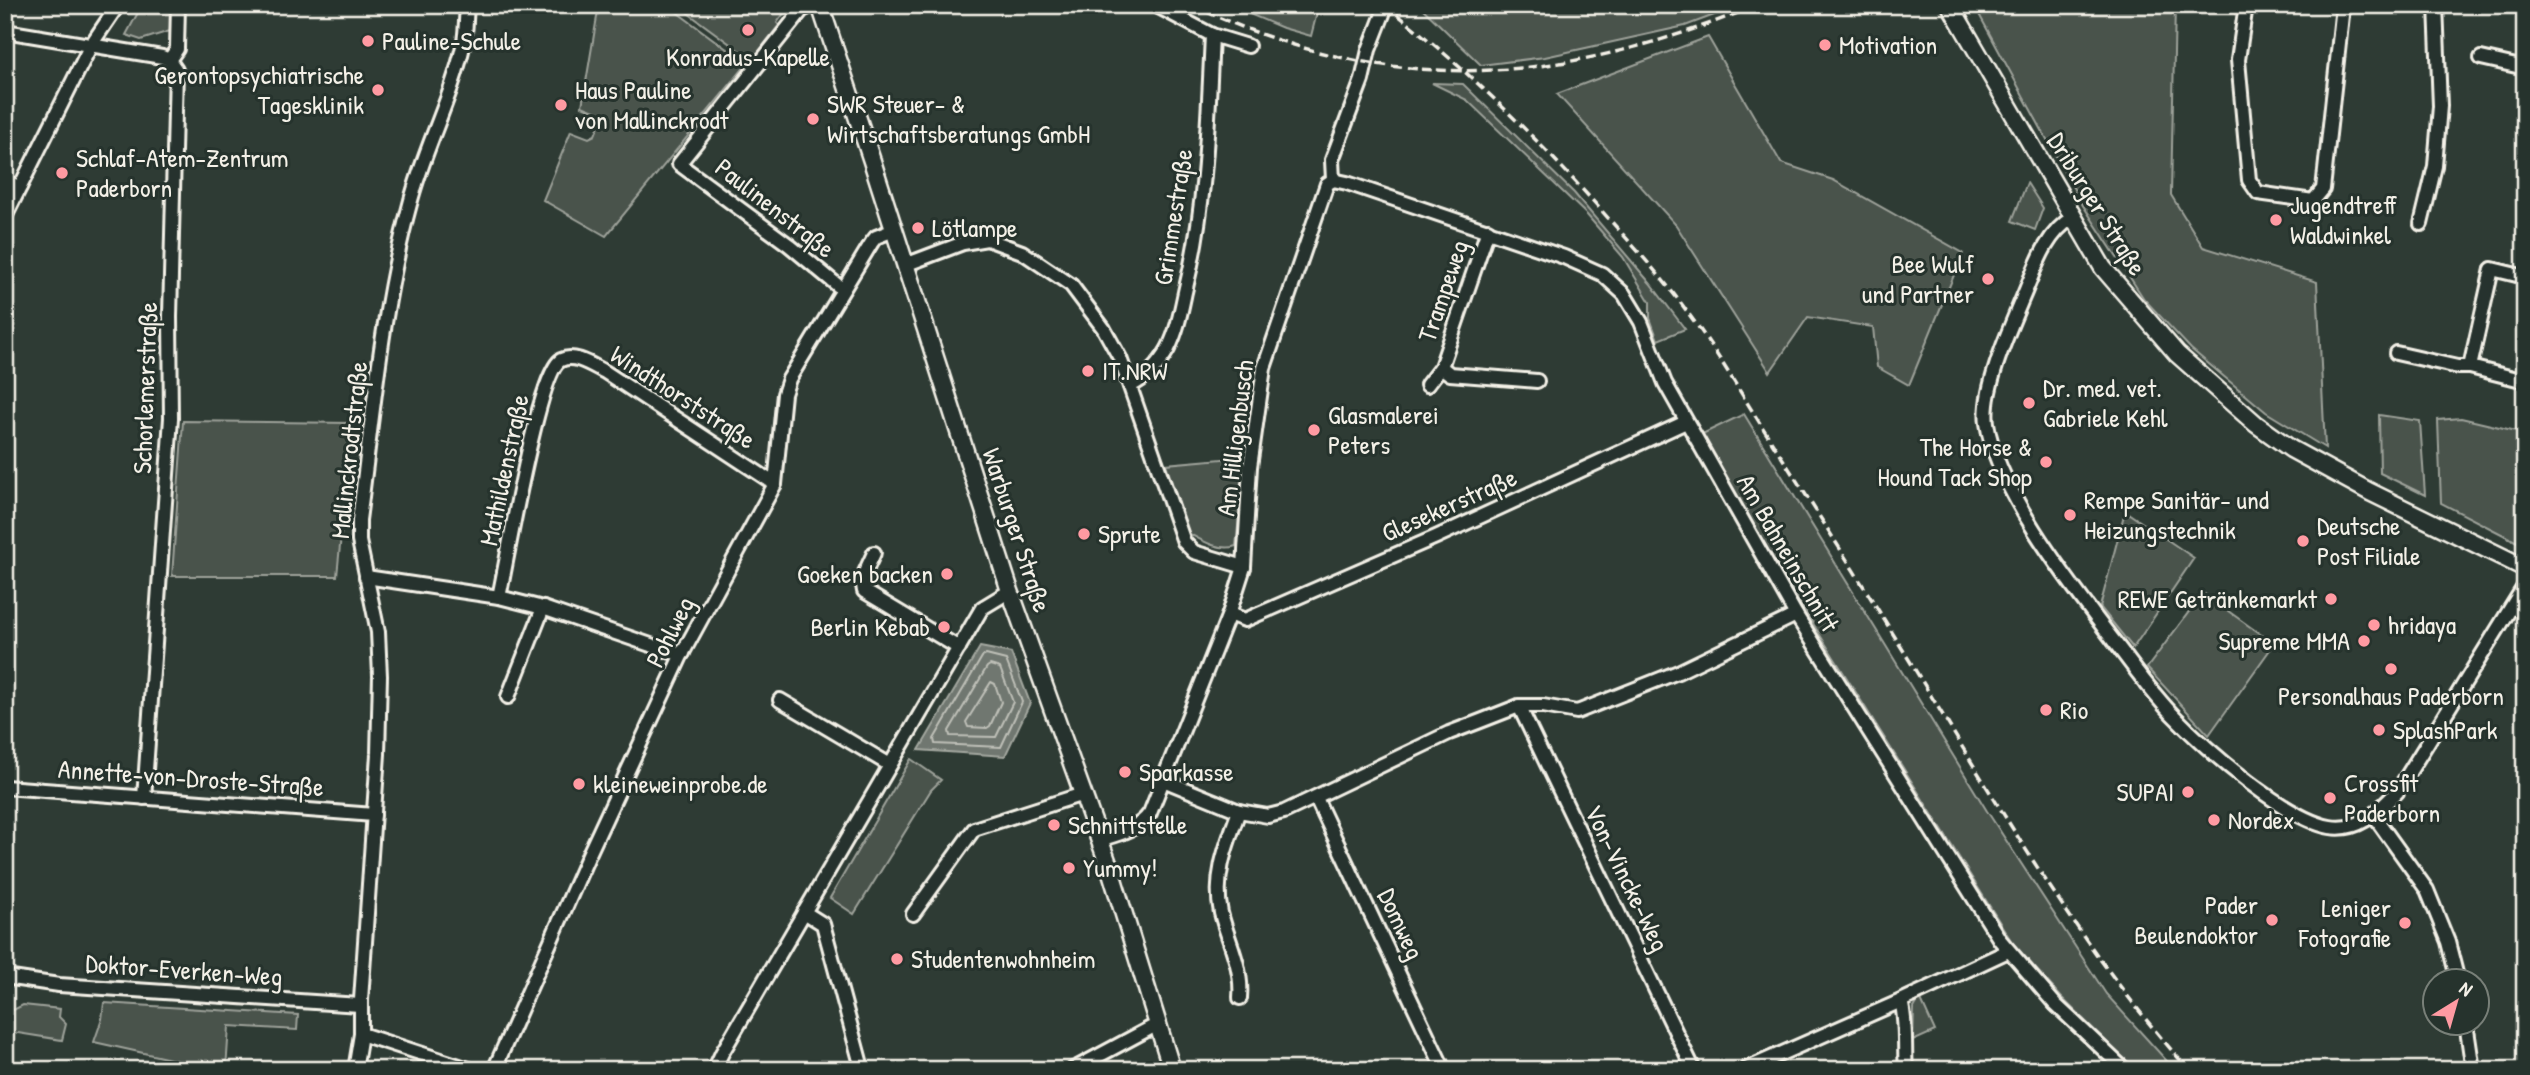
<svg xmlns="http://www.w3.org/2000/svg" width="2530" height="1075" viewBox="0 0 2530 1075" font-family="'Patrick Hand',sans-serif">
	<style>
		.green { fill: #48524c; stroke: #9ea29a; stroke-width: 2 }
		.water { fill: #6f7770; stroke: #a4a8a0; stroke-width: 2 }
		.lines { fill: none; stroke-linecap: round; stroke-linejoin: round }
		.shore { stroke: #bfc0b8; stroke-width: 2 }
		.minor-tunnel { stroke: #4c564f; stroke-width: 12; stroke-dasharray: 12 6; stroke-linecap: butt }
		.minor-casing { stroke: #f4f1e8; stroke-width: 18 }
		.secondary-casing { stroke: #f4f1e8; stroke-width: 21 }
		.minor { stroke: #26332d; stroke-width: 12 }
		.secondary { stroke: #26332d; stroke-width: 16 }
		.rail { stroke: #f4f1e8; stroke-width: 3.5; stroke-dasharray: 10 5; stroke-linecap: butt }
		.poi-dot { fill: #ff9aa2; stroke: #26332d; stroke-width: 2.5 }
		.labels { text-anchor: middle; stroke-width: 6; stroke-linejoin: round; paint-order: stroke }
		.poi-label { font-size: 26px; fill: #f4f1e8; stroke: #26332d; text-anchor: start }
		.street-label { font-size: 26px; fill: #f4f1e8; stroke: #26332d }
	</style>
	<rect width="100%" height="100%" fill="#2e3b34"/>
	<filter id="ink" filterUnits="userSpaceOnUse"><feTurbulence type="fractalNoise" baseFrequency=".0143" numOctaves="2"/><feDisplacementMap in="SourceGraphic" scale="14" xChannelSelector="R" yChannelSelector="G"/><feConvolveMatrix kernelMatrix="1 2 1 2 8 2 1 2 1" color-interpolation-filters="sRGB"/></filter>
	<g filter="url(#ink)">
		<g class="green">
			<polygon points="142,5 171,5 170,31 141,40 126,35"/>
			<polygon points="599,5 667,5 747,64 606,236 543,200 571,131 589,138 595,135 601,120 597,112 582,106"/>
			<polygon points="677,5 790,5 777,23 779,25 752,60"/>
			<polygon points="1228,5 1319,5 1311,36 1283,28"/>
			<polygon points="1419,5 1741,5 1685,26 1545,57 1481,65"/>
			<polygon points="1974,5 2175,5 2171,195 2203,247 2317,282 2325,448 2266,412 2191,349 2144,299 2082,204"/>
			<polygon points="1708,37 1781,163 1833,180 1963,253 1909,385 1877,367 1873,327 1808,317 1770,372 1676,225 1557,94"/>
			<polygon points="1432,83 1463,84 1574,193 1650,283 1685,329 1658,340 1650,318 1650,302 1623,257 1587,215 1467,100"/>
			<polygon points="2027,183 2043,208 2035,230 2012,221"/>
			<polygon points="1744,414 1987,811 2106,994 2175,1070 2135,1070 2061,997 2012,942 1696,437"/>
			<polygon points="2379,415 2420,421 2425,495 2380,473"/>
			<polygon points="2461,418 2525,433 2525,546 2441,503 2438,420"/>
			<polygon points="183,421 352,423 337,576 172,576"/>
			<path d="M1245,457l-9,89c-16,6 -35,-6 -48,-13l-22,-69z"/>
			<polygon points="2125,511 2194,558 2133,648 2100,607"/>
			<polygon points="2203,593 2274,644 2209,735 2147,668"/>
			<polygon points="911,759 941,780 931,790 854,914 830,898"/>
			<polygon points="1920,998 1935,1031 1913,1041 1914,1008"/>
			<polygon points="104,1003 298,1015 297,1030 229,1026 226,1070 172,1070 175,1060 94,1042 102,1019"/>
			<polygon points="23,1005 60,1009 59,1017 66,1024 62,1040 5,1031 5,1014"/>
		</g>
		<polygon class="water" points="980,647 1011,653 1030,703 1005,756 919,750"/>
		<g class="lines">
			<g class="shore">
				<polygon points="986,655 1006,660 1022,702 1001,747 935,744 934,739 982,657"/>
				<polygon points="990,665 1000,668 1013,702 996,737 950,736 949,731 987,667"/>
				<polygon points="991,682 995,684 1001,702 990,726 987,728 968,727 966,722"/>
			</g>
			<polyline class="minor-tunnel" points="1383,14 1389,5"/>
			<defs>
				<g id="minor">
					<polyline points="813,5 802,10 679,164 789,245 842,289"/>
					<polyline points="1155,5 1212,35 1248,46"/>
					<polyline points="2246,5 2238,60 2249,180 2258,193 2313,201 2323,189 2342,15 2341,5"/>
					<polyline points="5,31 162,57 169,60 176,70 170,317 171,418 144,798"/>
					<polyline points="2481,58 2525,68"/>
					<polyline points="169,60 177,49 178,5"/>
					<polyline points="1333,180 1347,183 1564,257 1602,274 1624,294 1641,322 1665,383 1796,615 2000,940 2055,1004 2125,1070"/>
					<polyline points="5,182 20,187"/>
					<polyline points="5,217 91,45 118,5"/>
					<path d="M2072,218c-27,16 -37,51 -49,79 -13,31 -41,93 -36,126 10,68 85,163 126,217 21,27 40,55 63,78 32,33 110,101 154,109 30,5 48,-16 67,-35l128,-207"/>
					<polyline points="2421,224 2435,166 2440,106 2436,5"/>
					<polyline points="1488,230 1441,367 1450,374 1537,381"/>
					<polyline points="905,265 963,243 987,239 1022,252 1071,285 1104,329 1120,358 1184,542 1194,552 1244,567"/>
					<polyline points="2525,277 2492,269 2470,367 2525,381"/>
					<polyline points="2396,353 2458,367 2470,367"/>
					<polyline points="1427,385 1441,367"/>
					<path d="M1130,386c16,-8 29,-21 38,-37 9,-17 13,-38 17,-57 21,-84 23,-170 27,-257"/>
					<polyline points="874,553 862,579 864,591 959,648"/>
					<polyline points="366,577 499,597 543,608 671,652 683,653"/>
					<path d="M499,597c8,-35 39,-225 62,-237 14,-7 32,6 44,12l170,112"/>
					<polyline points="1229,614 1245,620 1436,537 1686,422"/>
					<polyline points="508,697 543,608"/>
					<polyline points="780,700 890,765"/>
					<polyline points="1519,706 1694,1070"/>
					<polyline points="1163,780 1239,811 1268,816 1284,812 1449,733 1478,722 1519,706 1543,706 1577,712 1678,672 1796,615"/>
					<polyline points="5,787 374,815"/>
					<polyline points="1316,798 1444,1070"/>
					<path d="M1239,811c-12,33 -26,66 -18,102 7,28 22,55 19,85"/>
					<polyline points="2374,816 2427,890 2448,942 2458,981"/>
					<path d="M1099,840c20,-6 39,-10 51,-27l79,-199 15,-47 6,-100 14,-99 63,-184 6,-4 -1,-20 30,-80 7,-30 14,-36"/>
					<polyline points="804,912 823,924 862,1068"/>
					<polyline points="913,914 974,829 1083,794"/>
					<polyline points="5,977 59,985 360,1005"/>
					<path d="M1901,1001c6,20 3,47 5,69"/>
					<polyline points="2466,1023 2473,1070"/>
					<polyline points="361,1034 472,1070"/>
					<path d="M355,1070l6,-36v-34l17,-246 2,-78 -2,-44 -19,-91v-21c14,-105 23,-213 51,-316 14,-55 42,-106 54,-162 2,-12 2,-25 3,-37"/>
					<polyline points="494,1070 590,852 681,656 775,484 784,394 789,379 872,242 876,237 894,230"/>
					<polyline points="714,1070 722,1053 982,608 1010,591"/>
					<polyline points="1072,1070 1158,1024"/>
					<polyline points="1744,1070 1901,1001 2008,951"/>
				</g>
				<g id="secondary">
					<polyline points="820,5 872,161 1010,591 1110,869 1172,1070"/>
					<polyline points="1950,5 2103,268 2177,354 2256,424 2291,449 2370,492 2525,568"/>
				</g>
			</defs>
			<use href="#minor" class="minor-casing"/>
			<use href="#secondary" class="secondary-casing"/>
			<use href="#minor" class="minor"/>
			<use href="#secondary" class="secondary"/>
			<g class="rail">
				<path d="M1192,5c196,94 368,81 566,0"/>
				<path d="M1385,5c82,63 156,137 224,214 29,32 58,64 82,98 28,38 52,80 77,119 66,102 130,205 193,309 69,113 139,226 228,325"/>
			</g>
		</g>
	</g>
	<g class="poi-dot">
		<circle cx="748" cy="30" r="7"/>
		<circle cx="368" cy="41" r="7"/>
		<circle cx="1825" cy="45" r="7"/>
		<circle cx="378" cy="90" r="7"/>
		<circle cx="561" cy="105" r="7"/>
		<circle cx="813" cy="119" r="7"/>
		<circle cx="62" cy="173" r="7"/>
		<circle cx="2276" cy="220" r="7"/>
		<circle cx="918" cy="228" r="7"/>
		<circle cx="1988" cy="279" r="7"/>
		<circle cx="1088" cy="371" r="7"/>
		<circle cx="2029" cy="403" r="7"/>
		<circle cx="1314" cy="430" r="7"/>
		<circle cx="2046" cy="462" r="7"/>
		<circle cx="2070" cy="515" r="7"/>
		<circle cx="1084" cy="534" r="7"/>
		<circle cx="2303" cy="541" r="7"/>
		<circle cx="947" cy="574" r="7"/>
		<circle cx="2331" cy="599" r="7"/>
		<circle cx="2374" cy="625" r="7"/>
		<circle cx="944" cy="627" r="7"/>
		<circle cx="2364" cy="641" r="7"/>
		<circle cx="2391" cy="669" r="7"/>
		<circle cx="2046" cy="710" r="7"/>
		<circle cx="2379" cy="730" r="7"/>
		<circle cx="1125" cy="772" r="7"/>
		<circle cx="579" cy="784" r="7"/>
		<circle cx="2188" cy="792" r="7"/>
		<circle cx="2330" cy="798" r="7"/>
		<circle cx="2214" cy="820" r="7"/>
		<circle cx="1054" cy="825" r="7"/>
		<circle cx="1069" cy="868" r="7"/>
		<circle cx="2272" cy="920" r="7"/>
		<circle cx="2405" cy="923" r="7"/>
		<circle cx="897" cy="959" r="7"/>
	</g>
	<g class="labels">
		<g class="poi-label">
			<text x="382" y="50">Pauline-Schule</text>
			<text x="1839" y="54">Motivation</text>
			<text x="748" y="66" text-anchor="middle">Konradus-Kapelle</text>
			<text x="364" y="84" text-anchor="end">Gerontopsychiatrische<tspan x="364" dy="30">Tagesklinik</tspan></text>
			<text x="575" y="99">Haus Pauline<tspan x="575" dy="30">von Mallinckrodt</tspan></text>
			<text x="827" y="113">SWR Steuer- &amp;<tspan x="827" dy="30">Wirtschaftsberatungs GmbH</tspan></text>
			<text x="76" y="167">Schlaf-Atem-Zentrum<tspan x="76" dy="30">Paderborn</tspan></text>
			<text x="2290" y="214">Jugendtreff<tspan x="2290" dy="30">Waldwinkel</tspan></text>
			<text x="932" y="237">Lötlampe</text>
			<text x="1974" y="273" text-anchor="end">Bee Wulf<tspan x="1974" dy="30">und Partner</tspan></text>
			<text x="1102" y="380">IT.NRW</text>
			<text x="2043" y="397">Dr. med. vet.<tspan x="2043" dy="30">Gabriele Kehl</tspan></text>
			<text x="1328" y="424">Glasmalerei<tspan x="1328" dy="30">Peters</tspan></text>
			<text x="2032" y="456" text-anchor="end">The Horse &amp;<tspan x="2032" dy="30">Hound Tack Shop</tspan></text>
			<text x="2084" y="509">Rempe Sanitär- und<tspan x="2084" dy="30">Heizungstechnik</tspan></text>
			<text x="2317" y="535">Deutsche<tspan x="2317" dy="30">Post Filiale</tspan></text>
			<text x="1098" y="543">Sprute</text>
			<text x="933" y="583" text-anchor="end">Goeken backen</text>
			<text x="2317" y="608" text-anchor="end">REWE Getränkemarkt</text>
			<text x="2388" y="634">hridaya</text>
			<text x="930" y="636" text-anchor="end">Berlin Kebab</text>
			<text x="2350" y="650" text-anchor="end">Supreme MMA</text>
			<text x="2391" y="705" text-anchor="middle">Personalhaus Paderborn</text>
			<text x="2060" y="719">Rio</text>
			<text x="2393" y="739">SplashPark</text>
			<text x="1139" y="781">Sparkasse</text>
			<text x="2344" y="792">Crossfit<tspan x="2344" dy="30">Paderborn</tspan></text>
			<text x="593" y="793">kleineweinprobe.de</text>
			<text x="2174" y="801" text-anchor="end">SUPAI</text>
			<text x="2228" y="829">Nordex</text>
			<text x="1068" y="834">Schnittstelle</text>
			<text x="1083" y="877">Yummy!</text>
			<text x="2258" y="914" text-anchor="end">Pader<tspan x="2258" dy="30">Beulendoktor</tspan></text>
			<text x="2391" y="917" text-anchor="end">Leniger<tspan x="2391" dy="30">Fotografie</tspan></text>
			<text x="911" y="968">Studentenwohnheim</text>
		</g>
		<g class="street-label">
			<text transform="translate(2097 204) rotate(58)" y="9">Driburger Straße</text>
			<text transform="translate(775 208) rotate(38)" y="9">Paulinenstraße</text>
			<text transform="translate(1173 217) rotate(-81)" y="9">Grimmestraße</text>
			<text transform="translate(1443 291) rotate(-71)" y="9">Trampeweg</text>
			<text transform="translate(145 388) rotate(-88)" y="9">Schorlemerstraße</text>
			<text transform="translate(683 397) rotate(33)" y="9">Windthorststraße</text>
			<text transform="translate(1235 438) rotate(-83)" y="9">Am Hilligenbusch</text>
			<text transform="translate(349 450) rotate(-84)" y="9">Mallinckrodtstraße</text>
			<text transform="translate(504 470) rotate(-78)" y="9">Mathildenstraße</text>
			<text transform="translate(1449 505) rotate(-24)" y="9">Glesekerstraße</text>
			<text transform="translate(1017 530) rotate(72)" y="9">Warburger Straße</text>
			<text transform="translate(1788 553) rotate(60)" y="9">Am Bahneinschnitt</text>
			<text transform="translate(670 632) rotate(-63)" y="9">Pohlweg</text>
			<text transform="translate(191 778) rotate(4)" y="9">Annette-von-Droste-Straße</text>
			<text transform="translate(1627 878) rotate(64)" y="9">Von-Vincke-Weg</text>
			<text transform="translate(1401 924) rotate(65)" y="9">Domweg</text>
			<text transform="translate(184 970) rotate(4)" y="9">Doktor-Everken-Weg</text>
		</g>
	</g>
	<rect width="2530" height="1075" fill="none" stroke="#26332d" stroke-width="28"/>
	<rect x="14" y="14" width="2502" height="1047" fill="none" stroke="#f4f1e8" stroke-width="2.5" filter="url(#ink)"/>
	<g transform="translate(2456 1002) rotate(37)"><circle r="33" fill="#26332d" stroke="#787f78" stroke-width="2"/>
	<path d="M0-5L12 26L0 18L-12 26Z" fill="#ff9aa2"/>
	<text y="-10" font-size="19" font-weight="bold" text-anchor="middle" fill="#f4f1e8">N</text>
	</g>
</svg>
